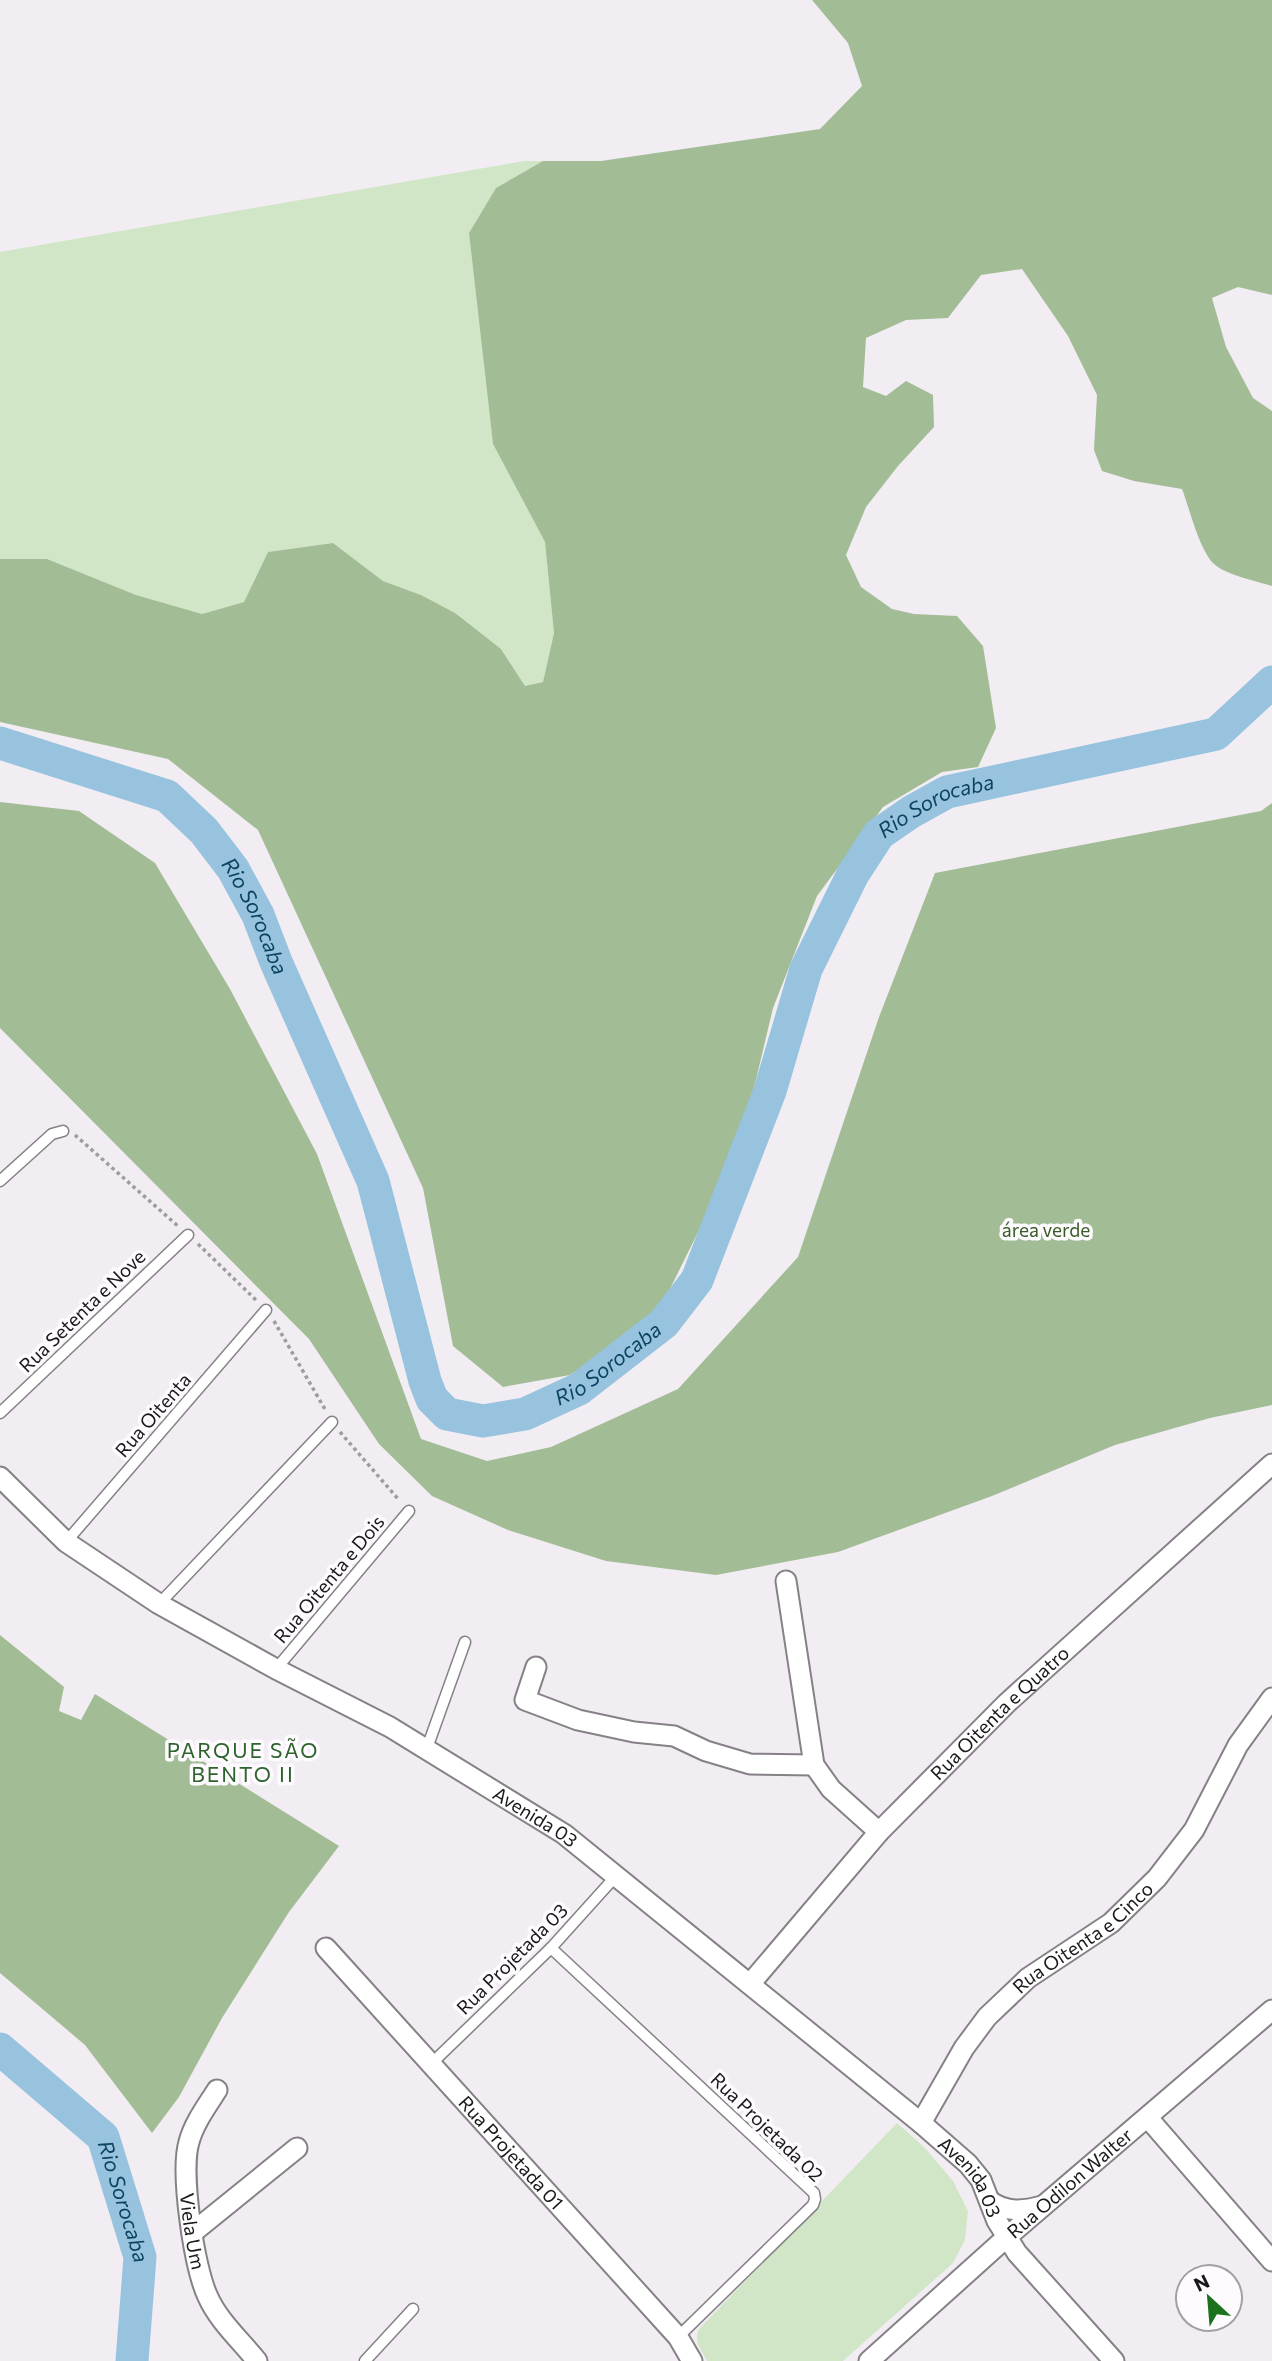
<svg xmlns="http://www.w3.org/2000/svg" width="1272" height="2361" viewBox="0 0 1272 2361" font-family="Commissioner,sans-serif">
	<style>
		.green { fill: #d1e6c7 }
		.forest { fill: #a2bc95 }
		.lines { fill: none; stroke-linecap: round; stroke-linejoin: round }
		.river { stroke: #97c3df; stroke-width: 33 }
		.service-casing { stroke: #858186; stroke-width: 13 }
		.minor-casing { stroke: #858186; stroke-width: 23 }
		.path { stroke: #9f9ba0; stroke-width: 3.5; stroke-dasharray: 3.5 3.5; stroke-linecap: butt }
		.service { stroke: #fff; stroke-width: 10 }
		.minor { stroke: #fff; stroke-width: 19 }
		.labels { text-anchor: middle; stroke-width: 7; stroke-linejoin: round; paint-order: stroke }
		.park-label { font-size: 19px; fill: #395b25; stroke: #fefbff }
		.street-label { font-size: 19px; fill: #1a181a; stroke: #fefbff }
		.water-label { font-size: 21px; font-style: italic; fill: #0c4460; stroke: #fefbff }
		.neighbourhood-label { font-size: 21px; letter-spacing: 2px; fill: #2f632d; stroke: #fefbff }
	</style>
	<rect width="100%" height="100%" fill="#f2edf3"/>
	<g class="green">
		<polygon points="524,161 543,161 496,188 469,233 493,444 545,542 554,633 543,682 525,686 501,649 421,595 383,581 333,543 268,552 244,602 202,614 136,595 47,559 0,559 0,252"/>
		<path d="M897,2123l28,25 28,33 15,30 -3,29 -12,23 -110,98h-136c-5,-10 -14,-20 -8,-32z"/>
	</g>
	<g class="forest">
		<path d="M812,0h460v295l-34,-8 -26,11 14,49 27,51 19,13v175c-16,-5 -51,-12 -61,-25 -14,-19 -21,-51 -29,-72l-48,-8 -32,-10 -8,-21 3,-55 -29,-59 -46,-67 -41,6 -33,43 -42,2 -40,18 -3,49 23,9 20,-15 27,14 1,32 -36,39 -32,41 -20,48 15,32 31,22 22,5 43,2 26,30 13,82 -18,39 -36,5 -59,35 -66,89 -44,112 -19,80 -37,106 -59,119 -88,62 -67,12 -50,-41 -30,-158 -165,-358 -90,-71 -168,-37v-163h47l89,36 66,19 42,-12 24,-50 65,-9 50,38 38,14 34,18 46,36 24,37 18,-4 11,-49 -9,-91 -52,-98 -24,-211 27,-45 47,-27h58l219,-32 42,-43 -14,-43z"/>
		<polygon points="0,802 79,811 155,863 230,989 317,1154 421,1439 487,1461 551,1447 678,1389 798,1257 879,1017 935,873 1261,811 1272,803 1272,1405 1210,1418 1115,1445 992,1496 838,1552 716,1575 606,1561 508,1530 432,1496 379,1444 309,1339 0,1028"/>
		<polygon points="0,1635 64,1687 59,1711 81,1720 95,1694 339,1846 289,1912 222,2018 179,2097 152,2133 85,2045 0,1973"/>
	</g>
	<g class="lines">
		<g class="river">
			<path id="s1" d="M0,743l167,53 37,35 29,38 25,46 18,47 97,219 52,200 7,18 15,15 36,7 42,-7 54,-25 85,-66 33,-43 73,-189 36,-122 47,-95 26,-40 32,-22 36,-20 269,-58 56,-52"/>
			<path id="s2" d="M0,2049l103,88 37,120 -8,104"/>
		</g>
		<defs>
			<g id="service">
				<polyline points="0,1181 52,1134 63,1131"/>
				<polyline points="0,1413 188,1235"/>
				<polyline points="66,1542 266,1310"/>
				<polyline points="159,1604 332,1422"/>
				<polyline points="276,1669 409,1511"/>
				<polyline points="427,1748 465,1642"/>
				<polyline points="551,1948 814,2193 815,2199 813,2205 678,2337"/>
				<polyline points="431,2064 551,1948 615,1877"/>
				<polyline points="365,2361 413,2309"/>
			</g>
			<g id="minor">
				<path id="s3" d="M0,1477l66,65 93,62 117,65 114,58 174,107 357,289 47,41 13,16 16,41 20,32 97,108"/>
				<polyline points="786,1581 814,1765 831,1789 879,1832"/>
				<polyline points="536,1667 525,1700 578,1720 634,1732 674,1736 706,1751 750,1764 814,1765"/>
				<path id="s4" d="M326,1948l352,389 14,24"/>
				<path id="s5" d="M750,1984l129,-152 128,-129 265,-239"/>
				<path id="s6" d="M217,2090c-10,16 -23,33 -28,52 -9,30 5,126 19,155 10,23 33,44 49,64"/>
				<polyline points="1148,2118 1272,2261"/>
				<path id="s7" d="M921,2123l43,-75 23,-31 41,-39 83,-55 46,-45 37,-48 44,-85 34,-47"/>
				<path d="M990,2201c16,12 34,10 52,5"/>
				<polyline points="192,2233 297,2148"/>
				<path id="s8" d="M869,2361l139,-125 264,-226"/>
			</g>
		</defs>
		<use href="#service" class="service-casing"/>
		<use href="#minor" class="minor-casing"/>
		<g class="path">
			<polyline points="75,1135 179,1227"/>
			<polyline points="198,1244 258,1302"/>
			<polyline points="274,1321 326,1411"/>
			<polyline points="340,1432 399,1500"/>
		</g>
		<use href="#service" class="service"/>
		<use href="#minor" class="minor"/>
	</g>
	<g class="labels">
		<g class="park-label">
			<text x="1046" y="1237">área verde</text>
		</g>
		<g class="street-label">
			<text transform="translate(82 1311) rotate(-44)" y="7">Rua Setenta e Nove</text>
			<text transform="translate(153 1415) rotate(-49)" y="7">Rua Oitenta</text>
			<text transform="translate(329 1579) rotate(-50)" y="7">Rua Oitenta e Dois</text>
			<text dy="7" stroke="none"><textPath href="#s5" startOffset="369">Rua Oitenta e Quatro</textPath></text>
			<text dy="7" stroke="none"><textPath href="#s3" startOffset="637">Avenida 03</textPath></text>
			<text dy="7" stroke="none"><textPath href="#s7" startOffset="250">Rua Oitenta e Cinco</textPath></text>
			<text transform="translate(512 1959) rotate(-45)" y="7">Rua Projetada 03</text>
			<text transform="translate(767 2127) rotate(44)" y="7">Rua Projetada 02</text>
			<text dy="7" stroke="none"><textPath href="#s4" startOffset="276">Rua Projetada 01</textPath></text>
			<text dy="7" stroke="none"><textPath href="#s3" startOffset="1204">Avenida 03</textPath></text>
			<text dy="7" stroke="none"><textPath href="#s8" startOffset="268">Rua Odilon Walter</textPath></text>
			<text dy="7" stroke="none"><textPath href="#s6" startOffset="149">Viela Um</textPath></text>
		</g>
		<g class="water-label">
			<text dy="7" stroke="none"><textPath href="#s1" startOffset="1712">Rio Sorocaba</textPath></text>
			<text dy="7" stroke="none"><textPath href="#s1" startOffset="326">Rio Sorocaba</textPath></text>
			<text dy="7" stroke="none"><textPath href="#s1" startOffset="1040">Rio Sorocaba</textPath></text>
			<text dy="7" stroke="none"><textPath href="#s2" startOffset="203">Rio Sorocaba</textPath></text>
		</g>
		<g class="neighbourhood-label">
			<text x="243" y="1758">PARQUE SÃO<tspan x="243" dy="24">BENTO II</tspan></text>
		</g>
	</g>
	<g transform="translate(1209 2298) rotate(334)"><circle r="33" fill="#fefbff" stroke="#a3a0a3" stroke-width="2"/>
	<path d="M0-5L12 26L0 18L-12 26Z" fill="#1c721c"/>
	<text y="-10" font-size="19" font-weight="bold" text-anchor="middle" fill="#1a181a">N</text>
	</g>
</svg>
